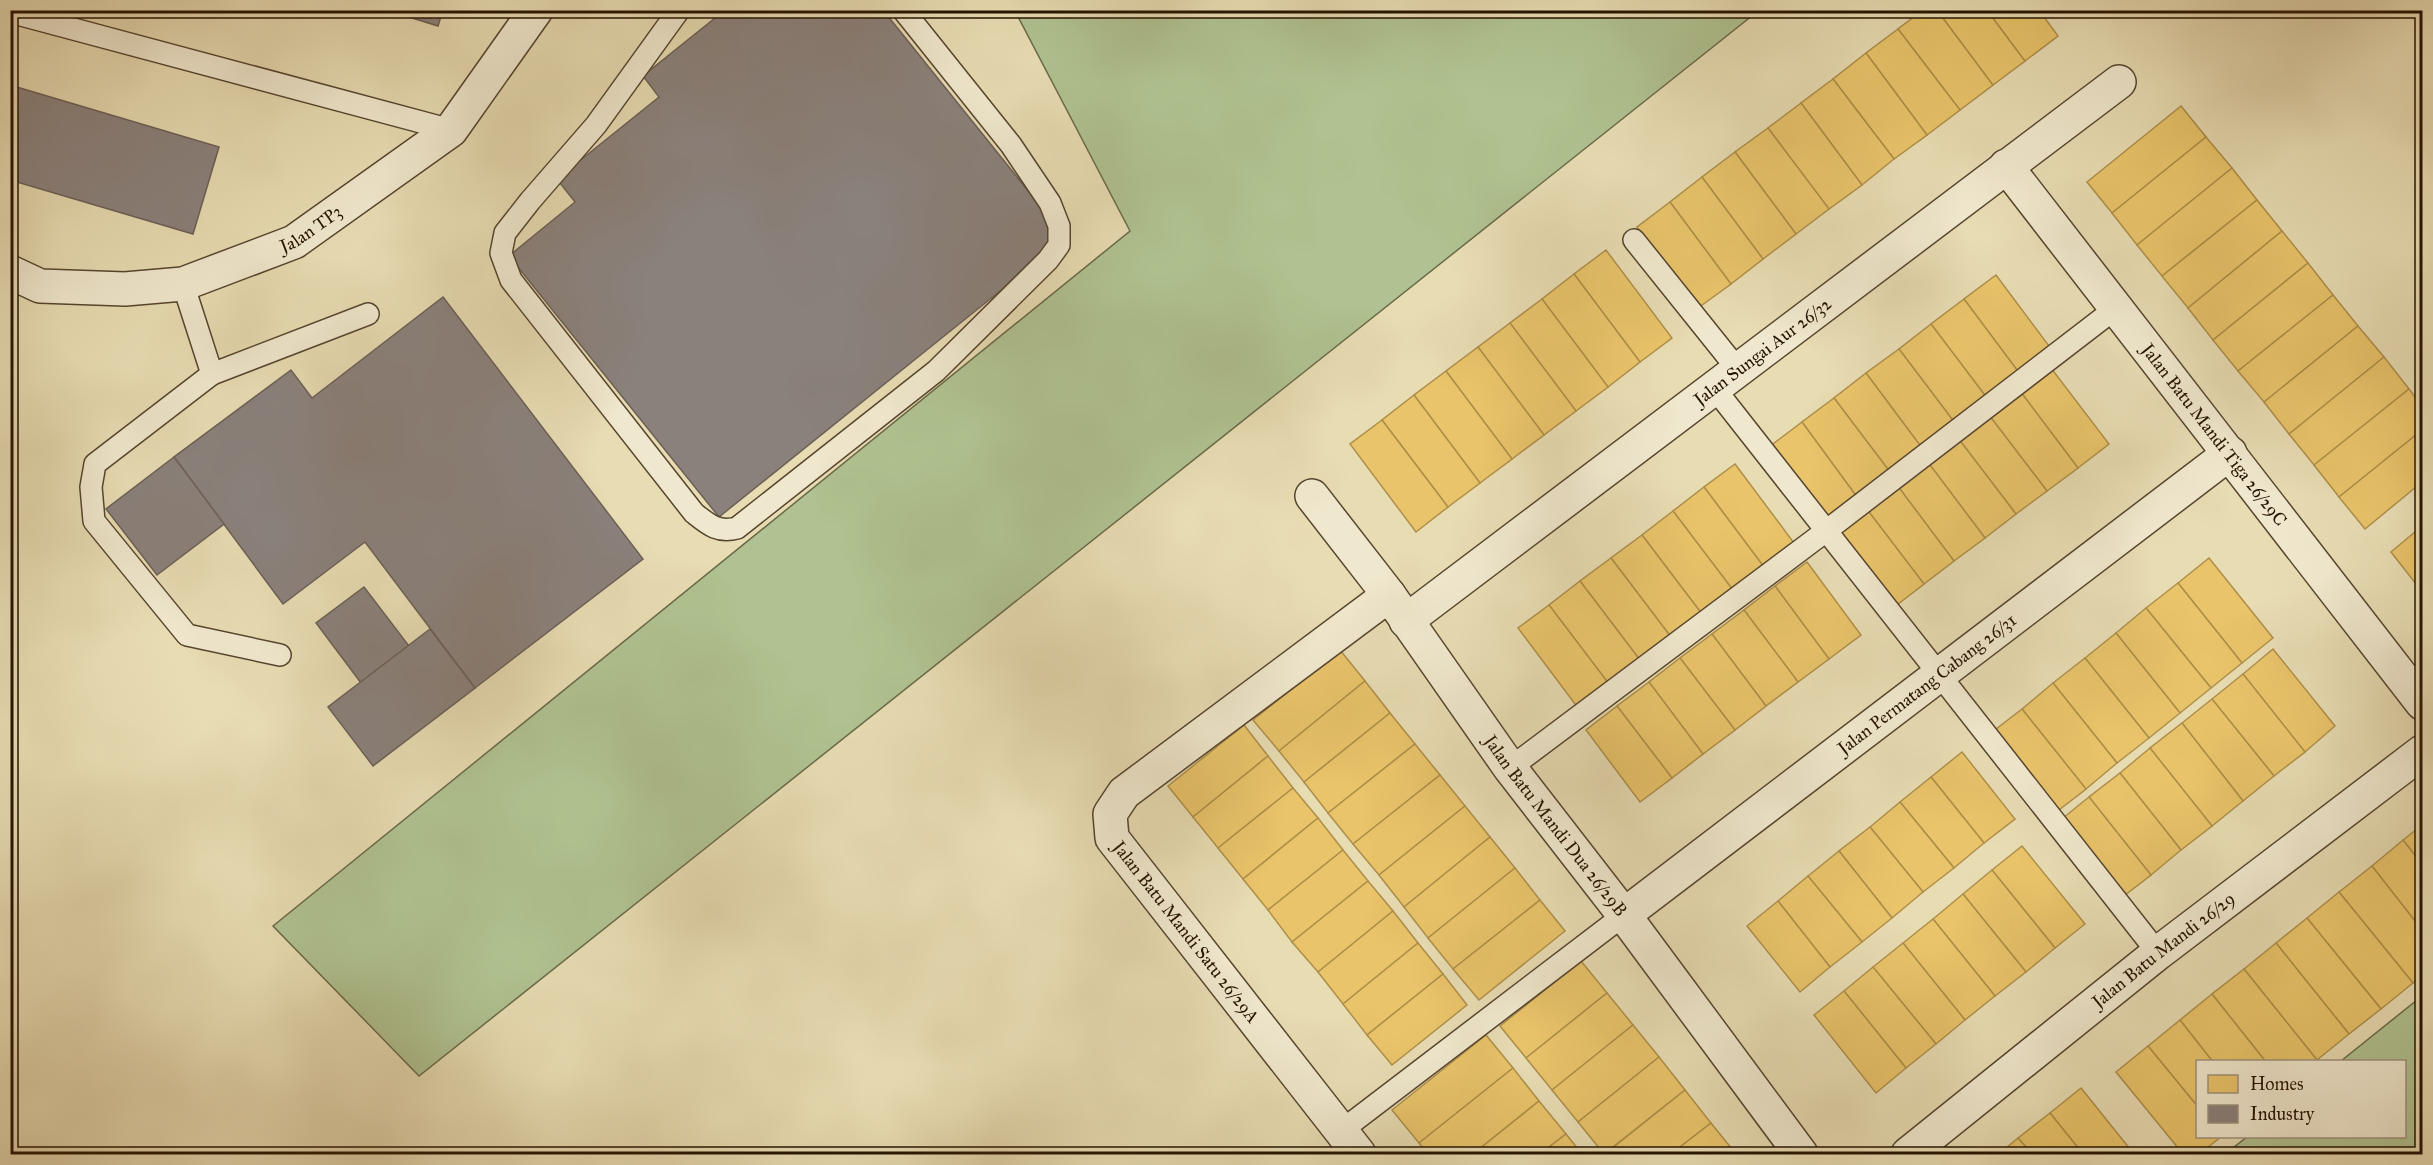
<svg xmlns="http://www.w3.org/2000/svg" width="2433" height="1165" viewBox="0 0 2433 1165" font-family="'IM FELL Great Primer',serif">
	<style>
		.green { fill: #b0c291; stroke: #6a6a49; stroke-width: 1.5 }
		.homes { fill: #e9c46a; stroke: #ae8f4a; stroke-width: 1.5 }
		.industry { fill: #8a817c; stroke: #6c6057; stroke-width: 1.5 }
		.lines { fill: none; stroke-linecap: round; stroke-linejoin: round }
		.lane-casing { stroke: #56452e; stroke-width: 24 }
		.street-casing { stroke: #56452e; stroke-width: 36 }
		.lane { stroke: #f0e8ce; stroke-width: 21 }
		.street { stroke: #f0e8ce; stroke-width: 33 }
		.labels { text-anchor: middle; stroke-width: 6; stroke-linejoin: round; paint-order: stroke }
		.street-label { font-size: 18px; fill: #251301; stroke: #f0e8ce }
	</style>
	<rect width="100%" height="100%" fill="#e8dcb3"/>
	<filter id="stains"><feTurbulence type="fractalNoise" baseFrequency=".00333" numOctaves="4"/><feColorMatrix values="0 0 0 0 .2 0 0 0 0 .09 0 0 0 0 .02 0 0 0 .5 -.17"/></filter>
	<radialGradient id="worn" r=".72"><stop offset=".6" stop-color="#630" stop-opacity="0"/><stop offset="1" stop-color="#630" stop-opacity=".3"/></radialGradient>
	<g class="green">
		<polygon points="1015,11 1758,11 419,1076 273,926 1130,231"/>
		<polygon points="2422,996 2422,1154 2225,1154 2247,1137 2404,1136 2404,1062 2341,1061"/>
	</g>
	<g class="homes">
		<polygon points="1923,10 1937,10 1993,85 1960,110 1898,29"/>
		<polygon points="1937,10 1987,10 2025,61 1993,85"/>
		<polygon points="1987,10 2039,10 2058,36 2025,61"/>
		<polygon points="1898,29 1960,110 1927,135 1866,53"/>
		<polygon points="1866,53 1927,135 1894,159 1833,79"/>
		<polygon points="1833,79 1894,159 1862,185 1801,103"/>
		<polygon points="1801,103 1862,185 1829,209 1768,128"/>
		<polygon points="2181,106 2206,137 2112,213 2087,182"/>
		<polygon points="1768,128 1829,209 1796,234 1735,152"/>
		<polygon points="2206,137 2232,168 2137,245 2112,213"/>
		<polygon points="1735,152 1796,234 1763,259 1702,177"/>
		<polygon points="2232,168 2257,200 2162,276 2137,245"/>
		<polygon points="1702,177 1763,259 1731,284 1670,202"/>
		<polygon points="2257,200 2282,231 2188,308 2162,276"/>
		<polygon points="1670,202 1731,284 1698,308 1637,227"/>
		<polygon points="2282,231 2308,263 2213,340 2188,308"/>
		<polygon points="1606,250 1672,338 1640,362 1574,274"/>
		<polygon points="2308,263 2333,295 2238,371 2213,340"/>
		<polygon points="1574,274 1640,362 1608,387 1542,299"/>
		<polygon points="1996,275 2052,350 2020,374 1964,299"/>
		<polygon points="2333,295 2358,326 2264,402 2238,371"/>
		<polygon points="1542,299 1608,387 1576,411 1510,323"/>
		<polygon points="1964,299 2020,374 1987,398 1931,324"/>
		<polygon points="1510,323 1576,411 1544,435 1478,347"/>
		<polygon points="1931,324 1987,398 1955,423 1899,349"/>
		<polygon points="2358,326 2384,357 2289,434 2264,402"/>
		<polygon points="1478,347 1544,435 1512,459 1446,371"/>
		<polygon points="1899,349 1955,423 1922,448 1866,373"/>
		<polygon points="2384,357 2409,389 2314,465 2289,434"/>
		<polygon points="2051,368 2109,444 2078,468 2020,391"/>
		<polygon points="1446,371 1512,459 1480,483 1414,395"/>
		<polygon points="1866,373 1922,448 1890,472 1834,398"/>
		<polygon points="2409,389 2422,406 2422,430 2339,497 2314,465"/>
		<polygon points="2020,391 2078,468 2047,491 1989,415"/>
		<polygon points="1414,395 1480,483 1448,507 1382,420"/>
		<polygon points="1834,398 1890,472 1857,497 1802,422"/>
		<polygon points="1989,415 2047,491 2016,514 1958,438"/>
		<polygon points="1382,420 1448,507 1416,532 1350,444"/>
		<polygon points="1802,422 1857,497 1825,521 1769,447"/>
		<polygon points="2422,430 2422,482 2365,529 2339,497"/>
		<polygon points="1958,438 2016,514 1985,538 1927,461"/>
		<polygon points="1927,461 1985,538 1954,561 1897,485"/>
		<polygon points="1735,464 1794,543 1764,567 1704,487"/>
		<polygon points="1897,485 1954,561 1924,584 1866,508"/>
		<polygon points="1704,487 1764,567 1733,590 1673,511"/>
		<polygon points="1866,508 1924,584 1893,608 1835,531"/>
		<polygon points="1673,511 1733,590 1702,614 1642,535"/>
		<polygon points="2422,526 2422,579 2416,584 2391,552"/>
		<polygon points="1642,535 1702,614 1671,637 1611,558"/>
		<polygon points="1611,558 1671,637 1640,660 1580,581"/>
		<polygon points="2209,558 2273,638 2242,663 2178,583"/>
		<polygon points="1807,562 1861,635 1829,659 1775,586"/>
		<polygon points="1580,581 1640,660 1609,684 1549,605"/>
		<polygon points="2178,583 2242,663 2211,688 2146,608"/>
		<polygon points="1775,586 1829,659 1798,682 1744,610"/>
		<polygon points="1549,605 1609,684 1578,708 1518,628"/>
		<polygon points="2146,608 2211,688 2180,713 2116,633"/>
		<polygon points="1744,610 1798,682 1766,706 1712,634"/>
		<polygon points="2116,633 2180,713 2149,738 2085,658"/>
		<polygon points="1712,634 1766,706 1735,730 1680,658"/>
		<polygon points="2273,649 2335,726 2305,752 2243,674"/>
		<polygon points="1340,650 1365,681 1279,751 1253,720"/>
		<polygon points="1680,658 1735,730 1703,754 1649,682"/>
		<polygon points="2085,658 2149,738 2117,763 2053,683"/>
		<polygon points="2243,674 2305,752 2274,776 2212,699"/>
		<polygon points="1365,681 1390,713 1304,782 1279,751"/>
		<polygon points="1649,682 1703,754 1672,778 1617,706"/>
		<polygon points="2053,683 2117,763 2086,789 2022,709"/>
		<polygon points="2212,699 2274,776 2243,801 2182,723"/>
		<polygon points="1617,706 1672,778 1640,802 1586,730"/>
		<polygon points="2022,709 2086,789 2055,813 1991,733"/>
		<polygon points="1390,713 1415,744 1328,813 1304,782"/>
		<polygon points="2182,723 2243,801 2212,826 2150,748"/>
		<polygon points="1244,725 1268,756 1193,817 1168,786"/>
		<polygon points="1415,744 1440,775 1353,844 1328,813"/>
		<polygon points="2150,748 2212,826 2181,850 2120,773"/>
		<polygon points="1962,752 2015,819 1984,843 1931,777"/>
		<polygon points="1268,756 1293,788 1218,848 1193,817"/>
		<polygon points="2120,773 2181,850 2151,875 2089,797"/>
		<polygon points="1440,775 1465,806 1379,875 1353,844"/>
		<polygon points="1931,777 1984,843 1954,868 1900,802"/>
		<polygon points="1293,788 1318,818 1243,879 1218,848"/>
		<polygon points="2089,797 2151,875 2120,899 2058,822"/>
		<polygon points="1900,802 1954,868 1923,892 1870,827"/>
		<polygon points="1465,806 1490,837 1404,907 1379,875"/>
		<polygon points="1318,818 1343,850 1268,910 1243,879"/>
		<polygon points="2422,825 2422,864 2403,840"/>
		<polygon points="1870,827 1923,892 1892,918 1839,851"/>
		<polygon points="1490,837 1515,868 1428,938 1404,907"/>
		<polygon points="2403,840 2422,864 2422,930 2372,866"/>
		<polygon points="2022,846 2085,924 2055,948 1992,870"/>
		<polygon points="1343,850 1368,881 1292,942 1268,910"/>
		<polygon points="1839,851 1892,918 1862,942 1808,876"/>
		<polygon points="2372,866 2422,930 2422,975 2413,983 2339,892"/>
		<polygon points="1515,868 1540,900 1453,969 1428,938"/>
		<polygon points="1992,870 2055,948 2026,972 1963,894"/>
		<polygon points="1808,876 1862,942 1830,967 1778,901"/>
		<polygon points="1368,881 1393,911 1318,972 1292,942"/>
		<polygon points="2339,892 2413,983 2381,1009 2307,918"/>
		<polygon points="1963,894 2026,972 1995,996 1933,919"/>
		<polygon points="1540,900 1565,931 1479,1000 1453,969"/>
		<polygon points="1778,901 1830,967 1800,992 1747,926"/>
		<polygon points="1393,911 1418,943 1343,1004 1318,972"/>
		<polygon points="2307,918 2381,1009 2349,1034 2276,943"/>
		<polygon points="1933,919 1995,996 1965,1020 1903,943"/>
		<polygon points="1418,943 1443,974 1367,1035 1343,1004"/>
		<polygon points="1903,943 1965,1020 1936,1044 1873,967"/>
		<polygon points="2276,943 2349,1034 2317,1060 2244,969"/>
		<polygon points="1581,961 1607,993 1526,1058 1500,1026"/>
		<polygon points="1873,967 1936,1044 1906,1068 1844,991"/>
		<polygon points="2244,969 2317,1060 2315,1062 2266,1062 2212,994"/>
		<polygon points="1443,974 1467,1005 1392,1065 1367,1035"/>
		<polygon points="1844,991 1906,1068 1876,1093 1814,1015"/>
		<polygon points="1607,993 1633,1025 1552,1090 1526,1058"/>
		<polygon points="2212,994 2266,1062 2213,1062 2180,1020"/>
		<polygon points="2180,1020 2213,1062 2198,1062 2198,1107 2148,1046"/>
		<polygon points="1633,1025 1659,1057 1578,1122 1552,1090"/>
		<polygon points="1486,1035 1513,1068 1419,1143 1392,1110"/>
		<polygon points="2148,1046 2198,1107 2198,1136 2221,1137 2199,1154 2183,1154 2116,1072"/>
		<polygon points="1659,1057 1685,1090 1604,1154 1578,1122"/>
		<polygon points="1513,1068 1539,1101 1473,1154 1428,1154 1419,1143"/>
		<polygon points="2081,1088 2134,1154 2083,1154 2050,1113"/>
		<polygon points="1685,1090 1711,1123 1671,1154 1605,1154"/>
		<polygon points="1539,1101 1566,1134 1540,1154 1473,1154"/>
		<polygon points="2050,1113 2083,1154 2032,1154 2018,1138"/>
		<polygon points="1711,1123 1736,1154 1671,1154"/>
		<polygon points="1566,1134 1582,1154 1540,1154"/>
		<polygon points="2018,1138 2032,1154 1999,1154"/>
	</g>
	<g class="industry">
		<polygon points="386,10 443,10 438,26"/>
		<polygon points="725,10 883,10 1066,238 719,517 509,256 575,202 557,179 659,97 643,76"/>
		<polygon points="10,85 219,147 193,234 10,180"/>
		<polygon points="443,297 643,559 475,688 365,542 283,604 174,457 291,370 312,398"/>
		<polygon points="174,457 224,524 157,575 106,509"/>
		<polygon points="364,587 409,646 361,683 316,623"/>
		<polygon points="430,629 475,688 373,766 328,707"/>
	</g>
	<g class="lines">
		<defs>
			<g id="lane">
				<path d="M679,10l-83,115 -66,76 -25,32 -4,20 10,27 183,233c15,12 24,20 43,15l199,-157 112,-111 11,-15v-19l-9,-23 -39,-58 -108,-135"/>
				<polyline points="10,12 451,130"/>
				<polyline points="1634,240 1739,371"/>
				<polyline points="183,284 212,374 95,464 91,487 94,521 187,635 280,655"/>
				<polyline points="212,374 368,314"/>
				<polyline points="1715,389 2158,953"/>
				<polyline points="1510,768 1826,531 2116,308"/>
				<polyline points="1341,1131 1624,915"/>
			</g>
			<g id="street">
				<path id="s1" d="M2006,166l416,537"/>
				<path id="s2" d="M10,272l30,14 85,3 58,-5 111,-42 157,-112 85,-120"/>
				<path id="s3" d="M1312,496l77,99 121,173 114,147 177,239"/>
				<path id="s4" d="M1406,621l713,-539"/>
				<path id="s5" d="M1624,915l606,-462"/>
				<polyline points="1359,1154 1112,838 1110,814 1124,793 1389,595"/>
				<path id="s6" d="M1908,1154l250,-201 264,-201"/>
			</g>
		</defs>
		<use href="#lane" class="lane-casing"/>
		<use href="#street" class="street-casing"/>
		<use href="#lane" class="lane"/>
		<use href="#street" class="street"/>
	</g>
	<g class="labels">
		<g class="street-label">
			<text dy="6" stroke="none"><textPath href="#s2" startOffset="316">Jalan TP3</textPath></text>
			<text dy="6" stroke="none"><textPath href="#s4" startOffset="447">Jalan Sungai Aur 26/32</textPath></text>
			<text dy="6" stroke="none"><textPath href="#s1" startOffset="340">Jalan Batu Mandi Tiga 26/29C</textPath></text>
			<text dy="6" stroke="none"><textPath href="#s5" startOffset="381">Jalan Permatang Cabang 26/31</textPath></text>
			<text dy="6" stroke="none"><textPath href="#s3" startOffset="410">Jalan Batu Mandi Dua 26/29B</textPath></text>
			<text transform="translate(1186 932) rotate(52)" y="6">Jalan Batu Mandi Satu 26/29A</text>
			<text dy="6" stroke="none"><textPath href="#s6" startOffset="327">Jalan Batu Mandi 26/29</textPath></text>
		</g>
	</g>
	<rect width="2433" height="1165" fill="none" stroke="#e8dcb3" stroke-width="36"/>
	<rect x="12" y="12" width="2409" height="1141" fill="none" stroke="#251301" stroke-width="3"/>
	<rect x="18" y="18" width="2397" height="1129" fill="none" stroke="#251301" stroke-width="1.5"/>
	<rect x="2196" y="1060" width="210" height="78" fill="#f0e8ce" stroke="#9f937c" stroke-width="1.5"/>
	<rect x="2208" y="1075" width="30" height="18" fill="#e9c46a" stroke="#9f937c" stroke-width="1.5"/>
	<text x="2250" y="1090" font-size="18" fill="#251301">Homes</text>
	<rect x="2208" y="1105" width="30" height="18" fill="#8a817c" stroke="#9f937c" stroke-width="1.5"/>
	<text x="2250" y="1120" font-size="18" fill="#251301">Industry</text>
	<rect width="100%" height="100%" filter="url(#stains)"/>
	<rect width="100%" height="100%" fill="url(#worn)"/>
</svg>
